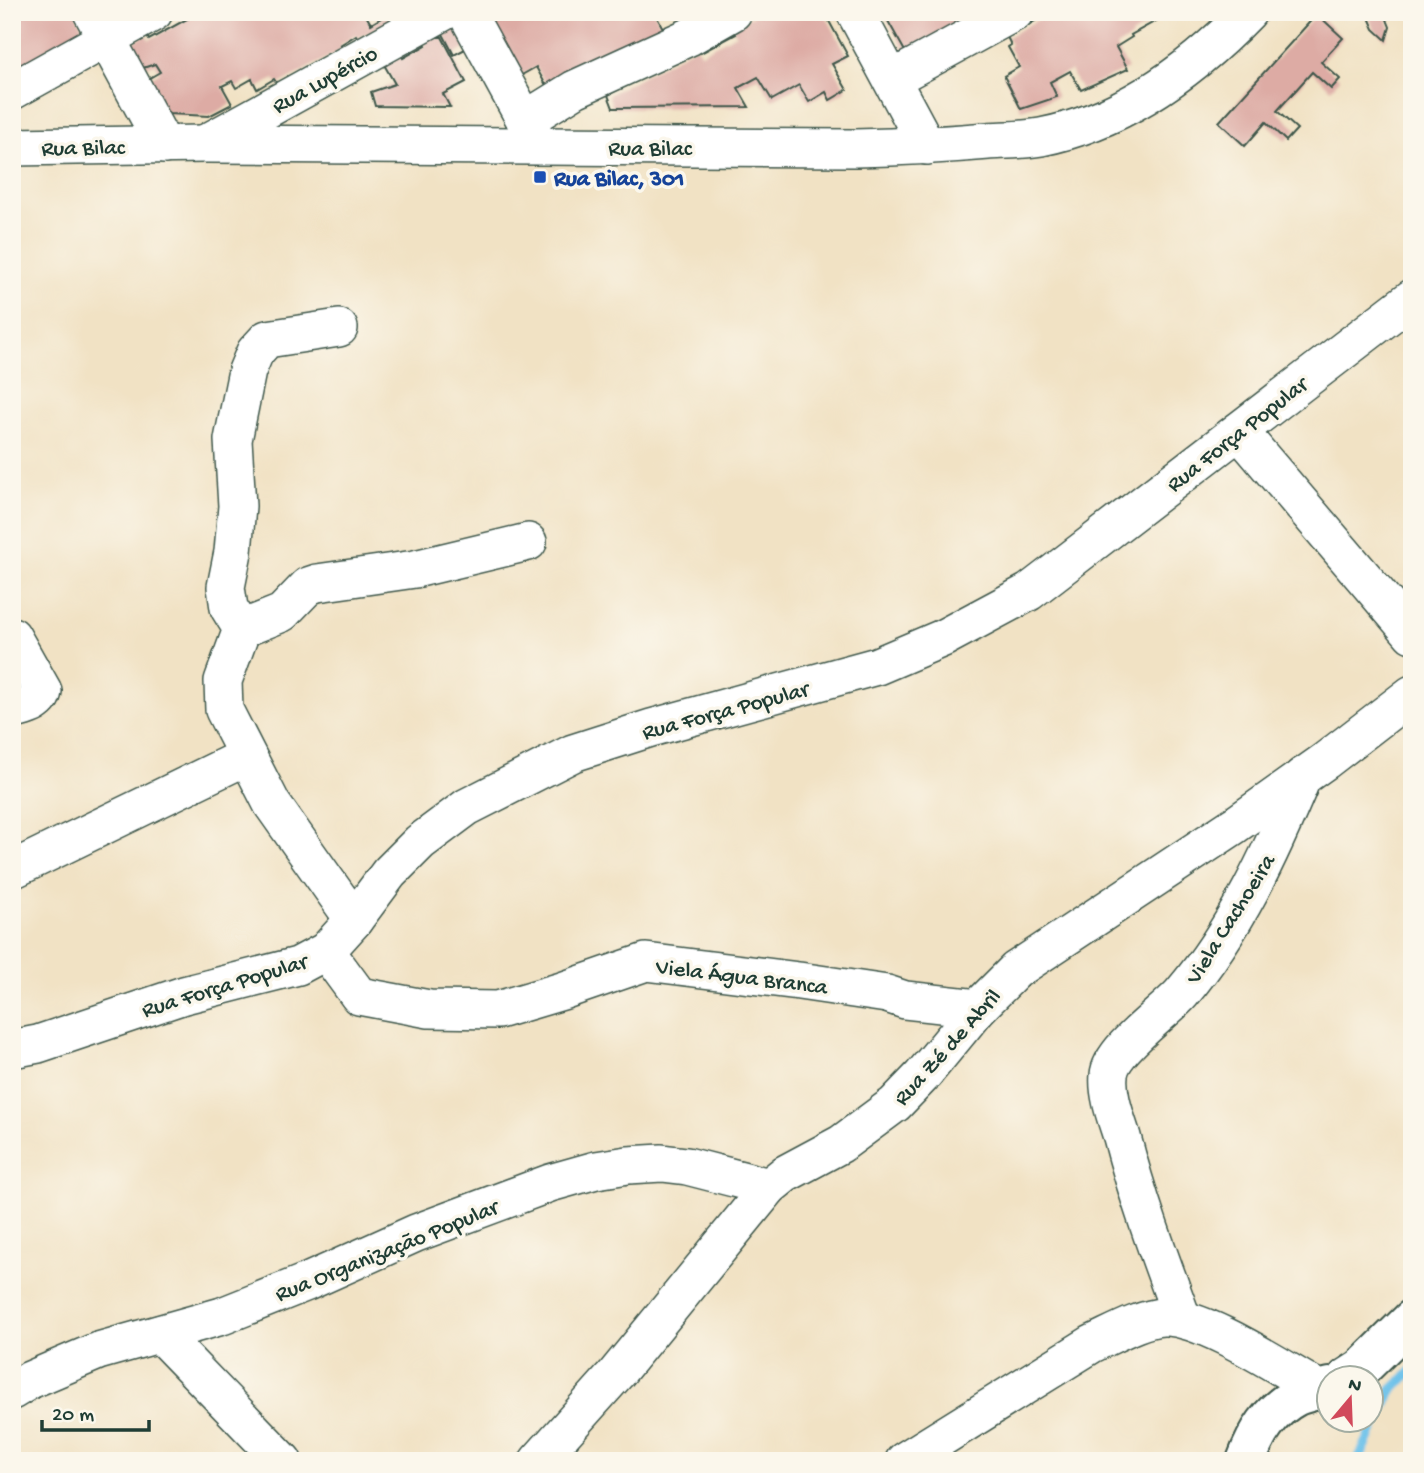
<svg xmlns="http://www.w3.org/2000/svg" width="1424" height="1473" viewBox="0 0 1424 1473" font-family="'Gochi Hand',sans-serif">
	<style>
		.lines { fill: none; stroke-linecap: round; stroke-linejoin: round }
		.stream { stroke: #6ec2ea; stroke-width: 10 }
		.building { fill: #ddaba4 }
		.minor-casing { stroke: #3e564a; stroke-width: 40 }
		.tertiary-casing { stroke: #3e564a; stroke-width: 42 }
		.minor { stroke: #fff; stroke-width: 37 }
		.tertiary { stroke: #fff; stroke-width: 38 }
		.transit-dot { fill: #1a4fb4; stroke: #fbf7ec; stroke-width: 2.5 }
		.labels { text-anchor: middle; stroke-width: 7; stroke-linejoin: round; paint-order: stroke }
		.street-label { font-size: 23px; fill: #1f3d34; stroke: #fbf7ec }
		.transit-label { font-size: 23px; font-weight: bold; fill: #164399; stroke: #fbf7ec; text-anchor: start }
	</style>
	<rect width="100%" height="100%" fill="#fbf7ec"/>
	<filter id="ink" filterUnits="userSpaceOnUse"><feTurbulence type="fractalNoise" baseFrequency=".0143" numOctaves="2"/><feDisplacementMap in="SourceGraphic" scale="14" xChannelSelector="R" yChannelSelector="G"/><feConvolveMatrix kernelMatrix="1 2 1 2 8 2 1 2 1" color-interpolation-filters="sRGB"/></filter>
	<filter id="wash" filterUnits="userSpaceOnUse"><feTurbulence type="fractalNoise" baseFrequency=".00686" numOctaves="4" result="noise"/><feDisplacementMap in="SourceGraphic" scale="28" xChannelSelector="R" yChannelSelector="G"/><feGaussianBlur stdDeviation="1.57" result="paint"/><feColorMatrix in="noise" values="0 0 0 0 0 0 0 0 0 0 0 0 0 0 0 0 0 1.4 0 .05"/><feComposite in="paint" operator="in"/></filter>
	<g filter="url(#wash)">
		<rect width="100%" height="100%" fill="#f1e2c4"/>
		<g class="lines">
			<polyline class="stream" points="1358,1461 1391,1391 1412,1371"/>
		</g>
		<g id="blocks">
			<g class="building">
				<polygon points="12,12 75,12 85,33 12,74"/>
				<polygon points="195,12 364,12 371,24 386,15 385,12 409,12 358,38 356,35 340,45 343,49 278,85 274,79 257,89 252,79 236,88 232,81 222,86 232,104 209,116 169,114 163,109 146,80 160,72 155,64 140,69 127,46 146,35 149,40 196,14"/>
				<polygon points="485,12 654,12 664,30 547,87 536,67 520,76"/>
				<polygon points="760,12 824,12 848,56 832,64 847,90 830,100 826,92 809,102 799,85 772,100 758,77 738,88 749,107 613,108 608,95 697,46 701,53 736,34 732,27"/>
				<polygon points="883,12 955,12 962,25 907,55"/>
				<polygon points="1051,12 1172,12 1131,35 1132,37 1116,47 1128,69 1081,90 1070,71 1050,82 1057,97 1021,109 1004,76 1019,67 1008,47 1011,45 1007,37"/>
				<polygon points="1384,12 1390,27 1386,40 1374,29 1367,13"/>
				<polygon points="1317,14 1343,38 1321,62 1340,79 1331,89 1312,72 1277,111 1297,129 1286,141 1266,122 1245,146 1219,122"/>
				<polygon points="455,22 469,47 454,55 443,34 438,37 442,37 466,82 443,94 450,107 375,106 371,92 395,84 382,61 400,52 403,58 426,45 423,39"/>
			</g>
		</g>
	</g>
	<g filter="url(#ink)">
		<use href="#blocks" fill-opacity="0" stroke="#3e564a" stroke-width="2"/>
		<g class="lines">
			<defs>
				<g id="minor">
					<polyline points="92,12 164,145"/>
					<polyline points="466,12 537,142"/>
					<polyline points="855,12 927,146"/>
					<polyline points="892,79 1015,12"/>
					<polyline points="12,91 154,12"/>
					<polyline points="525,120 575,89 689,37 733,12"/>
					<polyline points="208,142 443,12"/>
					<path d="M12,147l193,-3 650,4c44,-1 88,-3 133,-7 17,-1 36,-1 53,-4 82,-16 150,-66 207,-125"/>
					<polyline points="339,328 267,339 255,352 247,371 233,440 237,506 233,552 226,587 229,608 242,629 223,681 224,710 272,804 354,920"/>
					<polyline points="1239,431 1412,634"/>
					<polyline points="242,629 282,613 308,586 317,583 415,569 528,542"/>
					<path d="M12,636l31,55c-2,14 -19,16 -31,20"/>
					<polyline points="12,870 247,756"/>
					<polyline points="326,951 359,996 429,1009 498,1010 562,991 646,962 799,981 887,994 905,1000 978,1008"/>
					<polyline points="12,1049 38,1044 184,995 298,966 326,951 354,920 389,873 420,842 467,807 573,753 651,728 877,666 943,638 1029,592 1412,298"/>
					<path d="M1182,1318c-22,-60 -44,-119 -60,-181 -6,-19 -15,-42 -13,-62 2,-26 56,-62 73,-82 54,-64 89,-140 121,-217"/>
					<polyline points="160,1334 283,1461"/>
					<polyline points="12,1391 30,1380 98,1351 222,1316 307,1282 416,1233 550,1183 596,1170 628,1165 662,1163 687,1166 769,1187"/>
					<polyline points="538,1461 616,1374 769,1187 785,1174 841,1144 895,1104 922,1076 978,1008 1016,970 1235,825 1325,761 1412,694"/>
					<path d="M904,1461l188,-117c20,-9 49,-26 71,-27 41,-1 119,52 157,73"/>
				</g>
				<g id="tertiary">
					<polyline points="1347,1378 1361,1369 1412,1319"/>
					<path d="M1246,1461c10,-27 24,-51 51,-65 10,-4 22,-6 33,-9"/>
				</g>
			</defs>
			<use href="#minor" class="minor-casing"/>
			<use href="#tertiary" class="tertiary-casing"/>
			<use href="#minor" class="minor"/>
			<use href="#tertiary" class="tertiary"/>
		</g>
	</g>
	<rect class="transit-dot" x="533" y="170" width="14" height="14" rx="3.5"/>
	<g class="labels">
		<g class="street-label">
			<text transform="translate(324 78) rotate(-29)" y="8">Rua Lupércio</text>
			<text transform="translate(83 146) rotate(-1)" y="8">Rua Bilac</text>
			<text x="650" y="155">Rua Bilac</text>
			<text transform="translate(1236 433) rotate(-38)" y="8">Rua Força Popular</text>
			<text transform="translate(725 709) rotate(-15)" y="8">Rua Força Popular</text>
			<text transform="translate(1229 918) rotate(-58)" y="8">Viela Cachoeira</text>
			<text transform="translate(742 975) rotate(7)" y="8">Viela Água Branca</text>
			<text transform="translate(224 984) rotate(-17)" y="8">Rua Força Popular</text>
			<text transform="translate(946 1046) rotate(-48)" y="8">Rua Zé de Abril</text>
			<text transform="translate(386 1249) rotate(-22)" y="8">Rua Organização Popular</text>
		</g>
		<g class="transit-label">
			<text x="554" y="185">Rua Bilac, 301</text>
		</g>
	</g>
	<rect width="1424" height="1473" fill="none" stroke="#fbf7ec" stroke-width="42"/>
	<g transform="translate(1350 1399) rotate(19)"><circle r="33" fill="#fbf7ec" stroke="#a3ada2" stroke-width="2"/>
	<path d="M0-5L12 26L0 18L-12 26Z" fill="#d1495b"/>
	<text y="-10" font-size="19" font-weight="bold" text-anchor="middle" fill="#1f3d34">N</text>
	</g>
	<path d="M42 1420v10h107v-10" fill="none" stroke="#1f3d34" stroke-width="3.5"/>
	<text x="52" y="1420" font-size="21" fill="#1f3d34" stroke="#fbf7ec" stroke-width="5" paint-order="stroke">20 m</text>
</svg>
